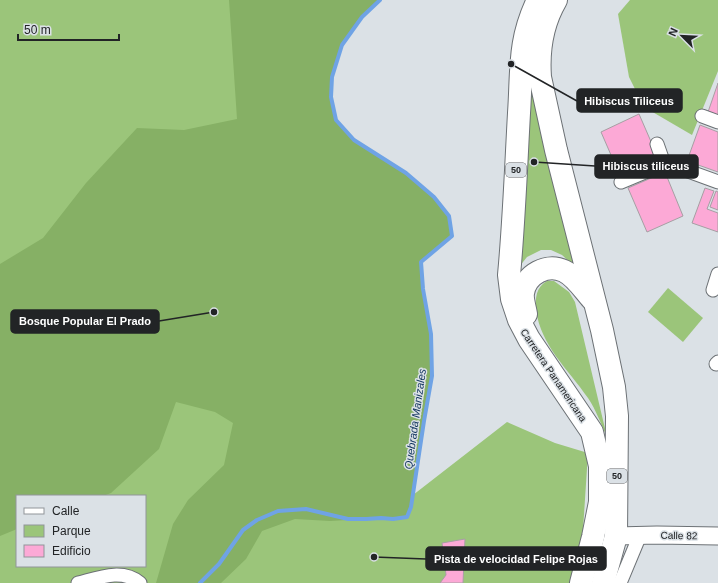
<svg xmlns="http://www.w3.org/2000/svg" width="718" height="583" viewBox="0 0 718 583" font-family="Arial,sans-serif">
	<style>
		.green { fill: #9bc57a; fill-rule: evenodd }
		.forest { fill: #86b065 }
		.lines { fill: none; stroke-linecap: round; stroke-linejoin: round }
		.stream { stroke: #6fa3e5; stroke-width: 4 }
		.building { fill: #fca9d6; stroke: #a69fa3 }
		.minor-casing { stroke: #6c7175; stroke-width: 15 }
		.tertiary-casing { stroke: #6c7175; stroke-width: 19 }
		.trunk-casing { stroke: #6c7175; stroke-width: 24 }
		.minor { stroke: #fff; stroke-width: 13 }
		.tertiary { stroke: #fff; stroke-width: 17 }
		.trunk { stroke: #fff; stroke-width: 22 }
		.labels { text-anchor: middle; stroke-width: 3; stroke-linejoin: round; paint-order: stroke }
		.shield { fill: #dbe1e6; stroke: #5a5d60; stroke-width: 1 }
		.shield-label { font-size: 9px; font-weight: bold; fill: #222426 }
		.street-label { font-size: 10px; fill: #222426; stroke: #dbe1e6 }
		.water-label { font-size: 11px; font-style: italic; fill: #0e325c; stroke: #dbe1e6 }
		.leader { fill: none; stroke: #222426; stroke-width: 1.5 }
		.callout-dot { fill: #222426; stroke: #dbe1e6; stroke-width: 1.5 }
		.callout { fill: #222426; stroke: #222426; stroke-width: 1.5 }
		.callout-label { font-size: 11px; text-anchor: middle; font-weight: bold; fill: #fff }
	</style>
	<rect width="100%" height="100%" fill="#dbe1e6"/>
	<g class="green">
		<path d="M0,0h380l-18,17 -20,28 -10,32 -1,20 5,23 18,20 52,33 28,24 15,19 3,20 -31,26 2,27 8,45 1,42 -8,45 -11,74 94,-73 48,21 33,10 -5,77 -4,32 -8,21h-571zM17,496h128v70h-128z"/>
		<polygon points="630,0 718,0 718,71 692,135 644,107 629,77 618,14"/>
		<polygon points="529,56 576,268 562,255 551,250 541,250 527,257 519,267"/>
		<path d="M547,281h7l15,11 6,10 32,135c-6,-13 -11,-27 -19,-39 -20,-29 -47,-52 -52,-88 -1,-12 0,-23 11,-29z"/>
		<polygon points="668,288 703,318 683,342 648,312"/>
	</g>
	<polygon class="forest" points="229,0 380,0 362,17 342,45 332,78 331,97 336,120 354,140 406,173 434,197 449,216 452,236 421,262 423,289 431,334 432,376 424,421 411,507 407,517 393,519 381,518 330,521 295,519 262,531 246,559 221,583 156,583 173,524 188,500 224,465 233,423 215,412 176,402 159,449 111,493 103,496 17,496 17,529 0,536 0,264 43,238 86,183 137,128 184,130 237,119"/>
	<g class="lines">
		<polyline class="stream" points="200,583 219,564 243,530 257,520 278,511 306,509 348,519 366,519 381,518 393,519 407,517 411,507 424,421 432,376 431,334 423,289 421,262 452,236 449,216 434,197 406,173 354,140 336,120 331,97 332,77 342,45 362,17 380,0"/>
	</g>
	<g class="building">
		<polygon points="718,83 718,119 707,115"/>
		<polygon points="639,114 659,160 621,178 601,132"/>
		<polygon points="700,125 718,132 718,172 687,161"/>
		<polygon points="665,172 683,216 647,232 628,188"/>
		<polygon points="705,188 714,191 707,209 718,213 718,232 692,223"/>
		<polygon points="716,191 718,192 718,210 710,207"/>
		<polygon points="465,539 463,583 440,583 446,575 442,543"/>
	</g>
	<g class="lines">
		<defs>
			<g id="minor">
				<polyline points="702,116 718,122"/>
				<polyline points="657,144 664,164"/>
				<polyline points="621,182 664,164 677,167 718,182"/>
				<polyline points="713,290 718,274"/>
				<polyline points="716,364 718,362"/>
				<path d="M78,583c20,-5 44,-15 62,0"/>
				<polyline points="620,583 640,535"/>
			</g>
			<polyline id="tertiary" points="616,536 657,535 718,536"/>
			<g id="trunk">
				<path d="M538,0c-20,41 -16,70 -19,113 -3,54 -5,109 -10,162l3,24 7,21 10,19 63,93 8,34v36l-7,35 -12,46"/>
				<path d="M556,0c-14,24 -18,49 -16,77l16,73 46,180 12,57 3,29 -1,120 -13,47"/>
				<path d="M526,314c-1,-6 -4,-15 -3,-21 3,-19 24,-30 41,-22 11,5 20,19 28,28"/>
			</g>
		</defs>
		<use href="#minor" class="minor-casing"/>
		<use href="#tertiary" class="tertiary-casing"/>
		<use href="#trunk" class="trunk-casing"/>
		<use href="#minor" class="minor"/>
		<use href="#tertiary" class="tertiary"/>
		<use href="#trunk" class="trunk"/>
	</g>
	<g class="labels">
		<g class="shield">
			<rect x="506" y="163" width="20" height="14" rx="3"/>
			<rect x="607" y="469" width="20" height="14" rx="3"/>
		</g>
		<g class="shield-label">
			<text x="516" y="173">50</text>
			<text x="617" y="479">50</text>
		</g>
		<g class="street-label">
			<text transform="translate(554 375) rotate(56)" y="4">Carretera Panamericana</text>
			<text transform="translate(679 535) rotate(1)" y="4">Calle 82</text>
		</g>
		<g class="water-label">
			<text transform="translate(415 419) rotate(-82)" y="4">Quebrada Manizales</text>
		</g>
	</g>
	<path class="leader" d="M511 64L577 101M534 162L595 166M214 312L159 321M374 557L426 559"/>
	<g class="callout-dot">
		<circle cx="511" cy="64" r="4"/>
		<circle cx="534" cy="162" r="4"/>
		<circle cx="214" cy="312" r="4"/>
		<circle cx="374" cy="557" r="4"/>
	</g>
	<g class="callout">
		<rect x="577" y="89" width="105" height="23" rx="4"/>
		<rect x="595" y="155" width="103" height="23" rx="4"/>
		<rect x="11" y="310" width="148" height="23" rx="4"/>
		<rect x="426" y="547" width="180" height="23" rx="4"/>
	</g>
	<g class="callout-label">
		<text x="629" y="105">Hibiscus Tiliceus</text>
		<text x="646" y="170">Hibiscus tiliceus</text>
		<text x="85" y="325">Bosque Popular El Prado</text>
		<text x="516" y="563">Pista de velocidad Felipe Rojas</text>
	</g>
	<rect x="16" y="495" width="130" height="72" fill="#dbe1e6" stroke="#919599"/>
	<rect x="24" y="508" width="20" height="6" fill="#ffffff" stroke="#919599"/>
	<text x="52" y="515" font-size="12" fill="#222426">Calle</text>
	<rect x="24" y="525" width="20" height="12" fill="#9bc57a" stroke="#919599"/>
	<text x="52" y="535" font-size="12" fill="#222426">Parque</text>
	<rect x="24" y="545" width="20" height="12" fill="#fca9d6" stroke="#919599"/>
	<text x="52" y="555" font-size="12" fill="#222426">Edificio</text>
	<g transform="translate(682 36) rotate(294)" stroke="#dbe1e6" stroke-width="3" paint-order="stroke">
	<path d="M0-3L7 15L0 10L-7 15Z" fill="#222426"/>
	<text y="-6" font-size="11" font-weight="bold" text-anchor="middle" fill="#222426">N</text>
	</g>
	<path d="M18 34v6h101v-6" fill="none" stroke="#222426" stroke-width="2"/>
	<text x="24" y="34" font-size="12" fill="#222426" stroke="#dbe1e6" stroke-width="3" paint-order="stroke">50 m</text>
</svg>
